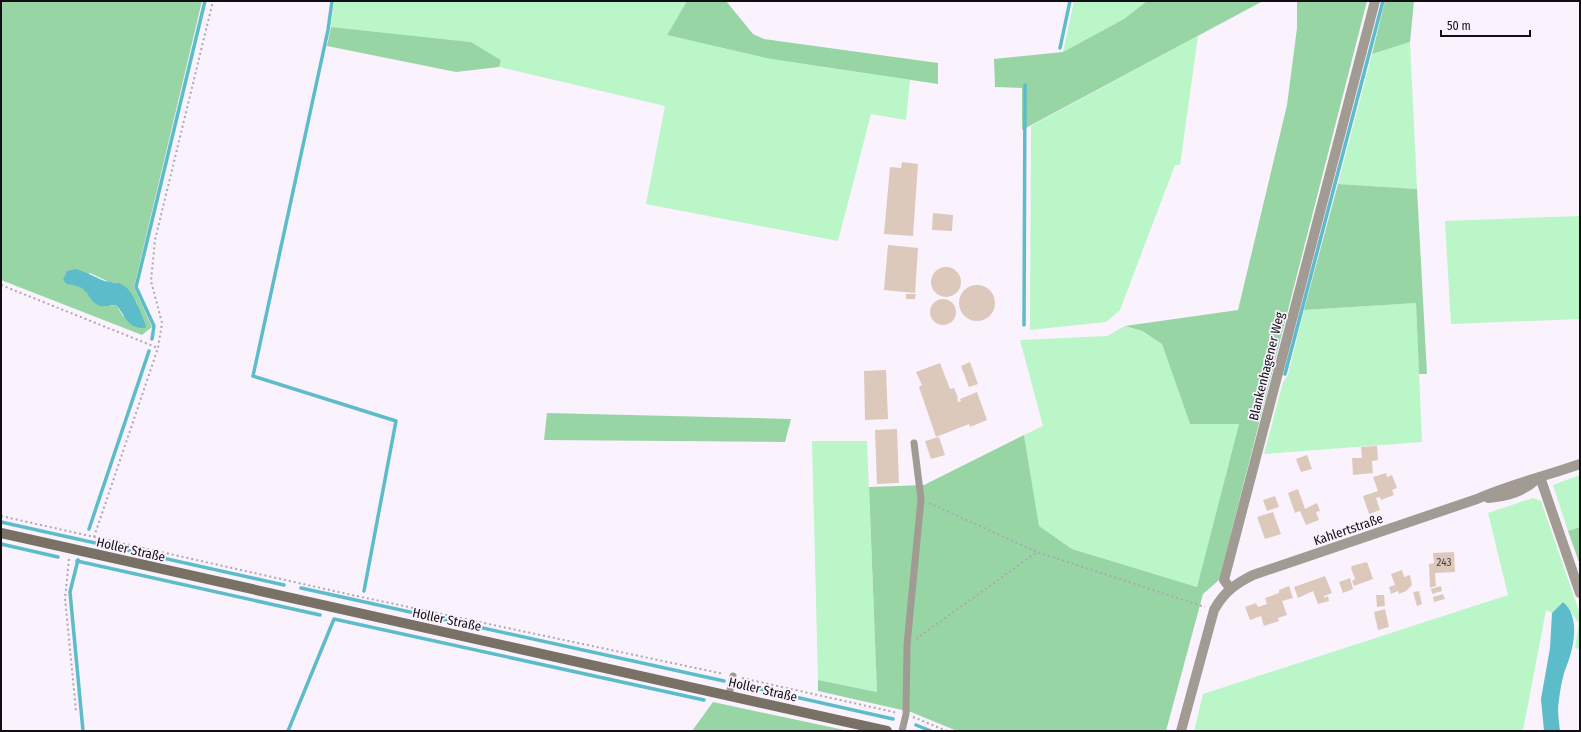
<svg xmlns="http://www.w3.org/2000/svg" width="1581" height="732" viewBox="0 0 1581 732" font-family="'Fira Sans Condensed',sans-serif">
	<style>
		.green { fill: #baf6c7 }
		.forest { fill: #98d5a5; fill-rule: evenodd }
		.water { fill: #5dbcca }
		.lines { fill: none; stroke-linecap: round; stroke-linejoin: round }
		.stream { stroke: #5dbcca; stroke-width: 3.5 }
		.building { fill: #dcc9bc }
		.path { stroke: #ada7b0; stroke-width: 2; stroke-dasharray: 2 3; stroke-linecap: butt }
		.lane { stroke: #a19b94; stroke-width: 7 }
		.street { stroke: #a19b94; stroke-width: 10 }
		.secondary { stroke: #797066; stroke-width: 10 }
		.labels { text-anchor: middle; stroke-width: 3.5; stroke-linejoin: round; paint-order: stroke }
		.number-label { font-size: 11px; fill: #443d3e }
		.street-label { font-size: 13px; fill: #120e14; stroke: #faf3fe }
	</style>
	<rect width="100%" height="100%" fill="#faf3fe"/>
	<g class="green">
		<polygon points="334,1 687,1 667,35 771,59 910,80 906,120 871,114 838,241 646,204 665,106 499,67 501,60 471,42 331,27"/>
		<polygon points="1074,1 1147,1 1124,19 1063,52"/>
		<polygon points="1198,36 1180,165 1175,165 1120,310 1106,322 1030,330 1031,126"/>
		<polygon points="1410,42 1417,189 1338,184 1372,54"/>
		<polygon points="1580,216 1580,319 1451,324 1445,221"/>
		<polygon points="1416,303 1422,442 1264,454 1283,382 1288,375 1304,310"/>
		<polygon points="1125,326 1141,331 1162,344 1190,424 1239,424 1197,587 1072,549 1039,526 1024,435 1043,426 1020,340 1107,336"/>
		<polygon points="812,441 867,441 877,692 818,680"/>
		<polygon points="1580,475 1580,527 1568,531 1553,485"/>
		<polygon points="1533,498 1541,501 1580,614 1580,649 1575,648 1579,623 1563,602 1552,613 1546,610 1523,731 1194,731 1203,694 1508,595 1488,513"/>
	</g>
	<g class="forest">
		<path d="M1,1h201l-68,286 18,40 -10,8 -141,-55zM90,273l19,9h7l20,19 10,24 -23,-9 -7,-11 -6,1 -18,-6 -6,-10 -10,-5z"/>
		<polygon points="687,1 726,1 753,34 764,39 938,63 938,84 771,59 667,35"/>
		<polygon points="1147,1 1263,1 1022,130 1022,88 995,87 994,59 1063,52 1124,19"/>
		<polygon points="1297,1 1367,1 1219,580 1203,594 1166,731 957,731 911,712 818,691 818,680 877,692 869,487 924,485 1024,435 1039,526 1072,549 1197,587 1239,424 1190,424 1162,344 1142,331 1125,326 1238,310 1287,105 1297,28"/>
		<polygon points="1385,1 1414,1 1410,42 1372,54"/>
		<polygon points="331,27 471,42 501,60 499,67 456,72 327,46"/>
		<polygon points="1338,184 1417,189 1427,374 1419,374 1416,303 1304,310"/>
		<polygon points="547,413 791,419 785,442 544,440"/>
		<polygon points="1580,527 1580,565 1568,531"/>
		<polygon points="713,702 849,731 692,731"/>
	</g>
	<g class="water">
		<path d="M76,269c10,3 17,7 26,11 7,3 15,1 21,5 10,5 19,30 23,40l-1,3c-18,1 -19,-12 -29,-23 -4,0 -12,2 -16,1 -15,-6 -7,-19 -33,-22l-4,-4 4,-9z"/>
		<path d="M1563,602c18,15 11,47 2,68 -3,9 -5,21 -6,30 -2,10 0,21 1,31h-16l-3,-32 9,-51 2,-35z"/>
	</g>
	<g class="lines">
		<g class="stream">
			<polyline points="332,1 328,30 253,376 396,421 364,591"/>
			<polyline points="1060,48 1070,1"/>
			<polyline points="1024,325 1025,85"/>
			<polyline points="152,339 154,326 136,287 205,1"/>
			<polyline points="1285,374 1383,1"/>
			<polyline points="1,522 284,585"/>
			<polyline points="89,529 149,351"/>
			<polyline points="1,544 58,557"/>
			<polyline points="78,560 70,592 83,731"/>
			<polyline points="77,561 320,615"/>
			<polyline points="301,588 724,681"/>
			<polyline points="738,684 893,719"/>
			<polyline points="916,725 931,731"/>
			<polyline points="288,731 334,619 704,700"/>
		</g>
	</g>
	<g class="building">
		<polygon points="902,162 918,164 913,236 884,234 890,167 901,168"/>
		<polygon points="933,213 953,215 952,231 932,230"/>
		<polygon points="888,245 918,248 915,293 884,290"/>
		<circle cx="946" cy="282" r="15"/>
		<circle cx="977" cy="303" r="18"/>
		<polygon points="906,294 916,294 915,299 906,299"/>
		<circle cx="943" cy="312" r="13"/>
		<polygon points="970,362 978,384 969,387 961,366"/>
		<polygon points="940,363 950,389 954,388 958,398 957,399 958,402 961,401 960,399 977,392 987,420 970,427 969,424 936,437 919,387 922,385 916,372"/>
		<polygon points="886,370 888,419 865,420 864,371"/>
		<polygon points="897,429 899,483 877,484 875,430"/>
		<polygon points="939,437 945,455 931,459 925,441"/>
		<polygon points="1377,446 1378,460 1372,461 1373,473 1353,475 1352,458 1362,458 1361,447"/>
		<polygon points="1307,455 1312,469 1301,472 1296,459"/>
		<polygon points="1386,473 1387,477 1392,475 1397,488 1392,490 1394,495 1381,500 1380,497 1376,498 1380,510 1369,514 1363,496 1378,491 1373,477"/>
		<polygon points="1298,489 1305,509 1317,503 1320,511 1316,512 1319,520 1306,525 1300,511 1295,513 1288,493"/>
		<polygon points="1275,496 1279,507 1267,511 1263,500"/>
		<polygon points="1273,512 1281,534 1265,539 1257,517"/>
		<polygon points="1454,552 1455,572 1435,573 1436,586 1430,588 1429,564 1434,563 1433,553"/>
		<polygon points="1367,562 1373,579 1354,586 1352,581 1355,579 1351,568 1352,566"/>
		<polygon points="1402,570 1404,577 1410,575 1412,585 1406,591 1399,594 1398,591 1391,594 1389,587 1395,585 1391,574"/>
		<polygon points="1325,576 1332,593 1324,596 1324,598 1328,596 1329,601 1318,604 1313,591 1298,598 1294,587"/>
		<polygon points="1350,578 1353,589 1343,593 1339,582"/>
		<polygon points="1289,586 1293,598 1282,601 1287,615 1278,618 1279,621 1264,626 1261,616 1250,620 1245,607 1256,603 1258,607 1267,604 1265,598 1279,593 1279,590"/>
		<polygon points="1441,586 1442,591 1432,594 1431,589"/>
		<polygon points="1419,591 1422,604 1417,606 1413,592"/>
		<polygon points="1443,594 1445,599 1434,602 1433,597"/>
		<polygon points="1376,595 1384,595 1385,606 1377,607"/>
		<polygon points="1385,609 1389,627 1378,630 1374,612"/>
	</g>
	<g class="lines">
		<g class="path">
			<polyline points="1,285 158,348"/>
			<polyline points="929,503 1037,552 1205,607"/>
			<polyline points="1,516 352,595 724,674"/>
			<polyline points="94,537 158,348 162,323 151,281 155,240 213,1"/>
			<polyline points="69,559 65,598 76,711"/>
			<polyline points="916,639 1037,552"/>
			<polyline points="742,678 898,713"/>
			<polyline points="913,717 947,731"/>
		</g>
		<g class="lane">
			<polyline points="729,695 733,676"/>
			<polyline points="902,731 906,714 907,645 921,499 914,443"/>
		</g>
		<g class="street">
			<polyline points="1540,477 1580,593"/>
			<path d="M1488,498c20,-2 35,-6 50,-20"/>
			<polyline points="1230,588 1224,580 1375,1"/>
			<path d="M1181,731l33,-121c10,-18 21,-26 39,-35l224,-76c34,-15 69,-23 103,-35"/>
		</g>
		<polyline class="secondary" points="1,533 887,731"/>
	</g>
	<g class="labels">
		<g class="number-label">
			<text x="1444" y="566">243</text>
		</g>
		<g class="street-label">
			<text transform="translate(1266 366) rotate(-76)" y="5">Blankenhagener Weg</text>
			<text transform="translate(1348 529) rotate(-19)" y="5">Kahlertstraße</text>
			<text transform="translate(131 549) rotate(13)" y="5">Holler Straße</text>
			<text transform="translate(447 619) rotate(12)" y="5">Holler Straße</text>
			<text transform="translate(763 689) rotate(13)" y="5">Holler Straße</text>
		</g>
	</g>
	<rect width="1581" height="732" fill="none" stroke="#120e14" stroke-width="4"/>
	<path d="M1441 30v6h89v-6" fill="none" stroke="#120e14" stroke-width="2"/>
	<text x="1447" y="30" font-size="12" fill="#120e14" stroke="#faf3fe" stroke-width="3" paint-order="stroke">50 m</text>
</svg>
